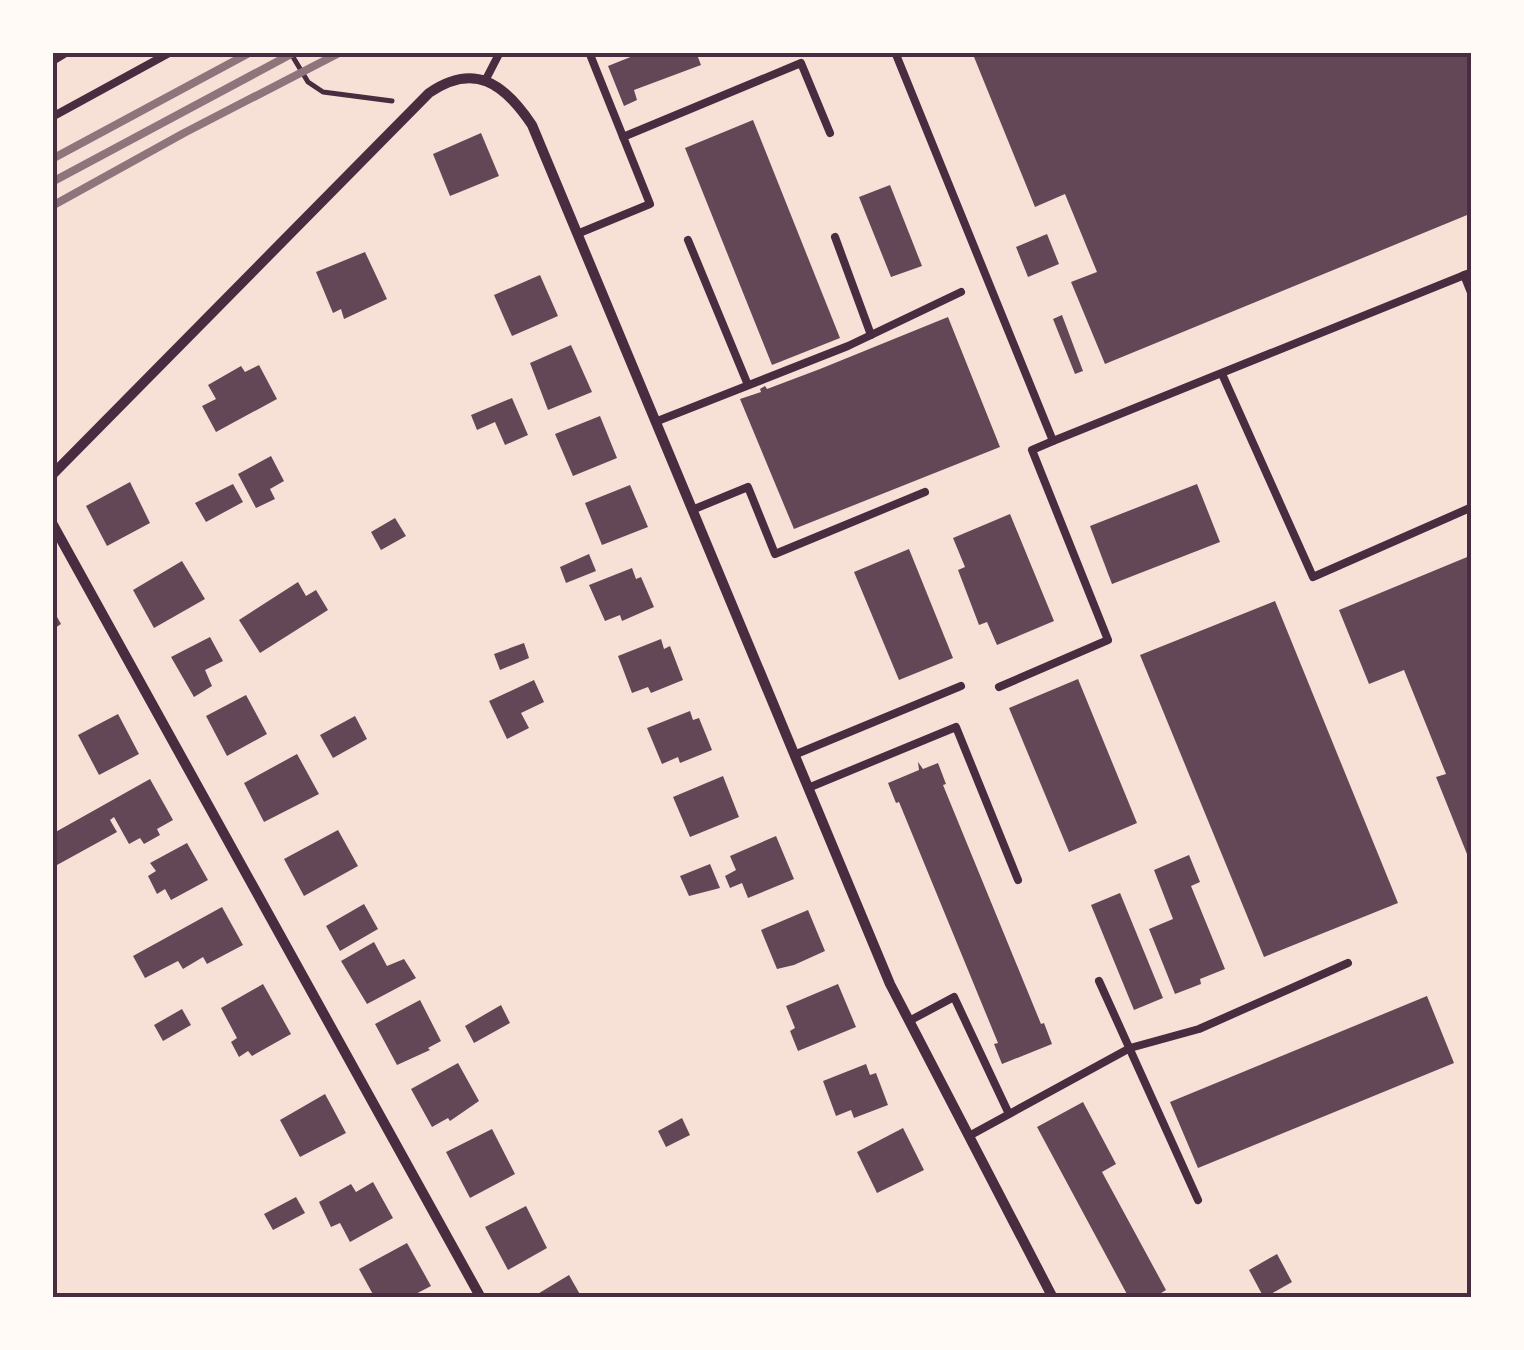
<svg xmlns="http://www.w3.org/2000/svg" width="1524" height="1350" viewBox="0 0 1524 1350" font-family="Signika,sans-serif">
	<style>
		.building { fill: #644757 }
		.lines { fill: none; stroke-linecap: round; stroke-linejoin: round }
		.path { stroke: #4a2c40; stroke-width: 5 }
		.service { stroke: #4a2c40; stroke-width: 8 }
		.minor { stroke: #4a2c40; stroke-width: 10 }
		.rail { stroke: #8f747c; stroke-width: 8 }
		.neatline { fill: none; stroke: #4a2c40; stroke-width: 4 }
	</style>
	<rect width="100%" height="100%" fill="#f7e1d7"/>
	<g class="building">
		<polygon points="643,52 696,52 701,65 634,90 637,100 624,106 608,66"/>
		<polygon points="972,52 1472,52 1472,213 1105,364 1071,282 1097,272 1065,194 1035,207"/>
		<polygon points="753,120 840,338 772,365 685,148"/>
		<polygon points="481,133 499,176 450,196 433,154"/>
		<polygon points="890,185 922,266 891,277 859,197"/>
		<polygon points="1047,234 1059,264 1028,277 1016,247"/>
		<polygon points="365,252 387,299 344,319 341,309 333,313 316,272"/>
		<polygon points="540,275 558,316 512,336 494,295"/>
		<polygon points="1062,315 1083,371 1075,374 1053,319"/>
		<polygon points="948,317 1000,447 794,529 740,399 761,392 760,389 765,386 767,389 820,369"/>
		<polygon points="571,345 592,392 548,410 530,363"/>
		<polygon points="259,365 277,399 216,432 202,406 216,399 208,385 241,366 245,372"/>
		<polygon points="512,398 528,435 505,445 495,422 477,430 471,415"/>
		<polygon points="600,416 617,458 573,476 555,434"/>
		<polygon points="271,456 284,481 270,489 275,499 256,508 238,474"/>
		<polygon points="130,482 150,523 107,546 86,506"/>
		<polygon points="233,484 243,502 206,522 195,503"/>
		<polygon points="1197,484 1220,542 1112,584 1090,526"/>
		<polygon points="630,485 648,527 602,545 585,503"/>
		<polygon points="1010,514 1054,621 997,645 987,622 979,625 958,570 965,567 953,538"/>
		<polygon points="395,518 406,536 381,550 371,532"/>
		<polygon points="909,549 953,658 899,680 854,572"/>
		<polygon points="589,554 596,571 566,583 560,567"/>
		<polygon points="1472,555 1472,864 1471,864 1436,777 1446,774 1404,670 1369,684 1339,610"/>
		<polygon points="182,561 205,599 154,628 133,590"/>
		<polygon points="632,568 636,579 641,577 654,607 622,621 620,615 605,621 589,585"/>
		<polygon points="298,582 306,596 316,590 328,610 260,653 239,620"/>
		<polygon points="1275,601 1398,903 1264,957 1140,655"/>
		<polygon points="52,608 61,624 52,630"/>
		<polygon points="210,637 223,661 205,670 212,686 194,697 171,657"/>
		<polygon points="661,639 664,649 670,646 683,680 651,693 648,687 632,693 618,656"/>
		<polygon points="524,643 529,658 500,670 494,654"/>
		<polygon points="1078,679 1137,823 1069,852 1009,708"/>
		<polygon points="534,680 544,702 521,713 529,728 507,739 489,701"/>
		<polygon points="246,695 267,734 227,756 206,716"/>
		<polygon points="690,711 693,720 699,718 712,750 680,763 678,757 662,764 647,728"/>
		<polygon points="118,714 139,754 99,775 78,735"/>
		<polygon points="355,716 367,739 333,758 320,735"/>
		<polygon points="297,754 319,794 264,822 244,783"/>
		<polygon points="918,762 923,769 938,763 946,784 943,785 1041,1024 1044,1023 1052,1044 1002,1064 994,1044 998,1043 899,802 896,803 888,783 919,770"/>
		<polygon points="723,776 739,817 690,837 673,797"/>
		<polygon points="150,779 173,820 157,829 160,835 144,844 140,838 129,844 114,817 110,820 117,832 57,865 52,857 52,834"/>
		<polygon points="338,830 358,866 304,896 284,859"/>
		<polygon points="776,836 794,879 748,898 742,883 730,888 725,876 736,870 730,856"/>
		<polygon points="187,843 208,880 171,900 165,889 157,894 148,876 156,871 150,863"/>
		<polygon points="1189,855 1200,882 1191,886 1225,969 1200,979 1201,984 1175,994 1149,929 1173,919 1154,870"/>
		<polygon points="710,864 720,888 689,896 680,876"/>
		<polygon points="1120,893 1163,998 1134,1010 1091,905"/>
		<polygon points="364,904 378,929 340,951 326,926"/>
		<polygon points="222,907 243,945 207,964 203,957 183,969 178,961 145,978 133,956"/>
		<polygon points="808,910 825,951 794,965 777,969 761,930"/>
		<polygon points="374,942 387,966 404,959 416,978 367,1004 341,961"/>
		<polygon points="263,984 291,1034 252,1056 248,1051 239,1057 231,1042 237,1038 221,1008"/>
		<polygon points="838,984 856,1027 798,1051 790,1031 795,1028 786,1006"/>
		<polygon points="1427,996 1454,1063 1198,1168 1170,1102"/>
		<polygon points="420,1000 441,1041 428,1048 430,1050 397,1065 375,1024"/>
		<polygon points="501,1005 510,1023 474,1043 465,1026"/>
		<polygon points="182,1009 191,1025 163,1041 154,1025"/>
		<polygon points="458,1063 479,1101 450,1121 448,1118 432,1127 411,1089"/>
		<polygon points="866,1064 870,1075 876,1073 888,1105 854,1118 851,1110 836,1116 823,1081"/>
		<polygon points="325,1094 346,1133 300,1157 280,1120"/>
		<polygon points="1083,1102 1116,1164 1102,1172 1166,1290 1153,1298 1129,1298 1037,1127"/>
		<polygon points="682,1118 690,1135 666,1147 658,1131"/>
		<polygon points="903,1128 924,1170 877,1193 857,1152"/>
		<polygon points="492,1129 515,1174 470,1198 446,1152"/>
		<polygon points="373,1182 393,1218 350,1242 340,1223 331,1227 319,1202 351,1184 356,1192"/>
		<polygon points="296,1197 305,1213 273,1230 264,1214"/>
		<polygon points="526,1206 547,1248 508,1270 485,1227"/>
		<polygon points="407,1243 431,1286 408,1298 375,1298 359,1269"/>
		<polygon points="1277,1254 1292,1282 1264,1298 1249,1270"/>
		<polygon points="569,1275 582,1298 531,1298"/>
	</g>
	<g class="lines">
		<g class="path">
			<polyline points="290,52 308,82 323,92 392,101"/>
			<polyline points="52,63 70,52"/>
		</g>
		<g class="service">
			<polyline points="895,52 1053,441 1472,272"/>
			<polyline points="485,81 500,52"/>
			<polyline points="52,117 171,52"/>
			<polyline points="623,137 801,63 830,133"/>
			<polyline points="577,234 650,204 589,52"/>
			<polyline points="835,237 871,335"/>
			<polyline points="688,240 748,385"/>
			<polyline points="1464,275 1472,295"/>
			<polyline points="1222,374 1313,577 1472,507"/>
			<polyline points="655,422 848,346 961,292"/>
			<polyline points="692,510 748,487 775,554 925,492"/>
			<polyline points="999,687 1108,640 1032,450 1053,441"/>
			<polyline points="794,755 961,686"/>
			<polyline points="808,788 956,727 1018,880"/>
			<polyline points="1099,981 1198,1200"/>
			<polyline points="909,1021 954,997 1009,1114"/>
			<polyline points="969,1136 1130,1048 1199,1029 1348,963"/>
		</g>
		<g class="minor">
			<path d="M52,475l377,-382c45,-31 75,-10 103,32l358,859 163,314"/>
			<polyline points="52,523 481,1298"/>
		</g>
		<g class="rail">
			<polyline points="52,159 251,52"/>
			<polyline points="52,182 295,52"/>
			<polyline points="52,206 184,133 341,52"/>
		</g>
	</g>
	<rect width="1524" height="1350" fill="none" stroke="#fffaf5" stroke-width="110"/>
	<rect x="55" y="55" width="1414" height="1240" class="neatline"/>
</svg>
